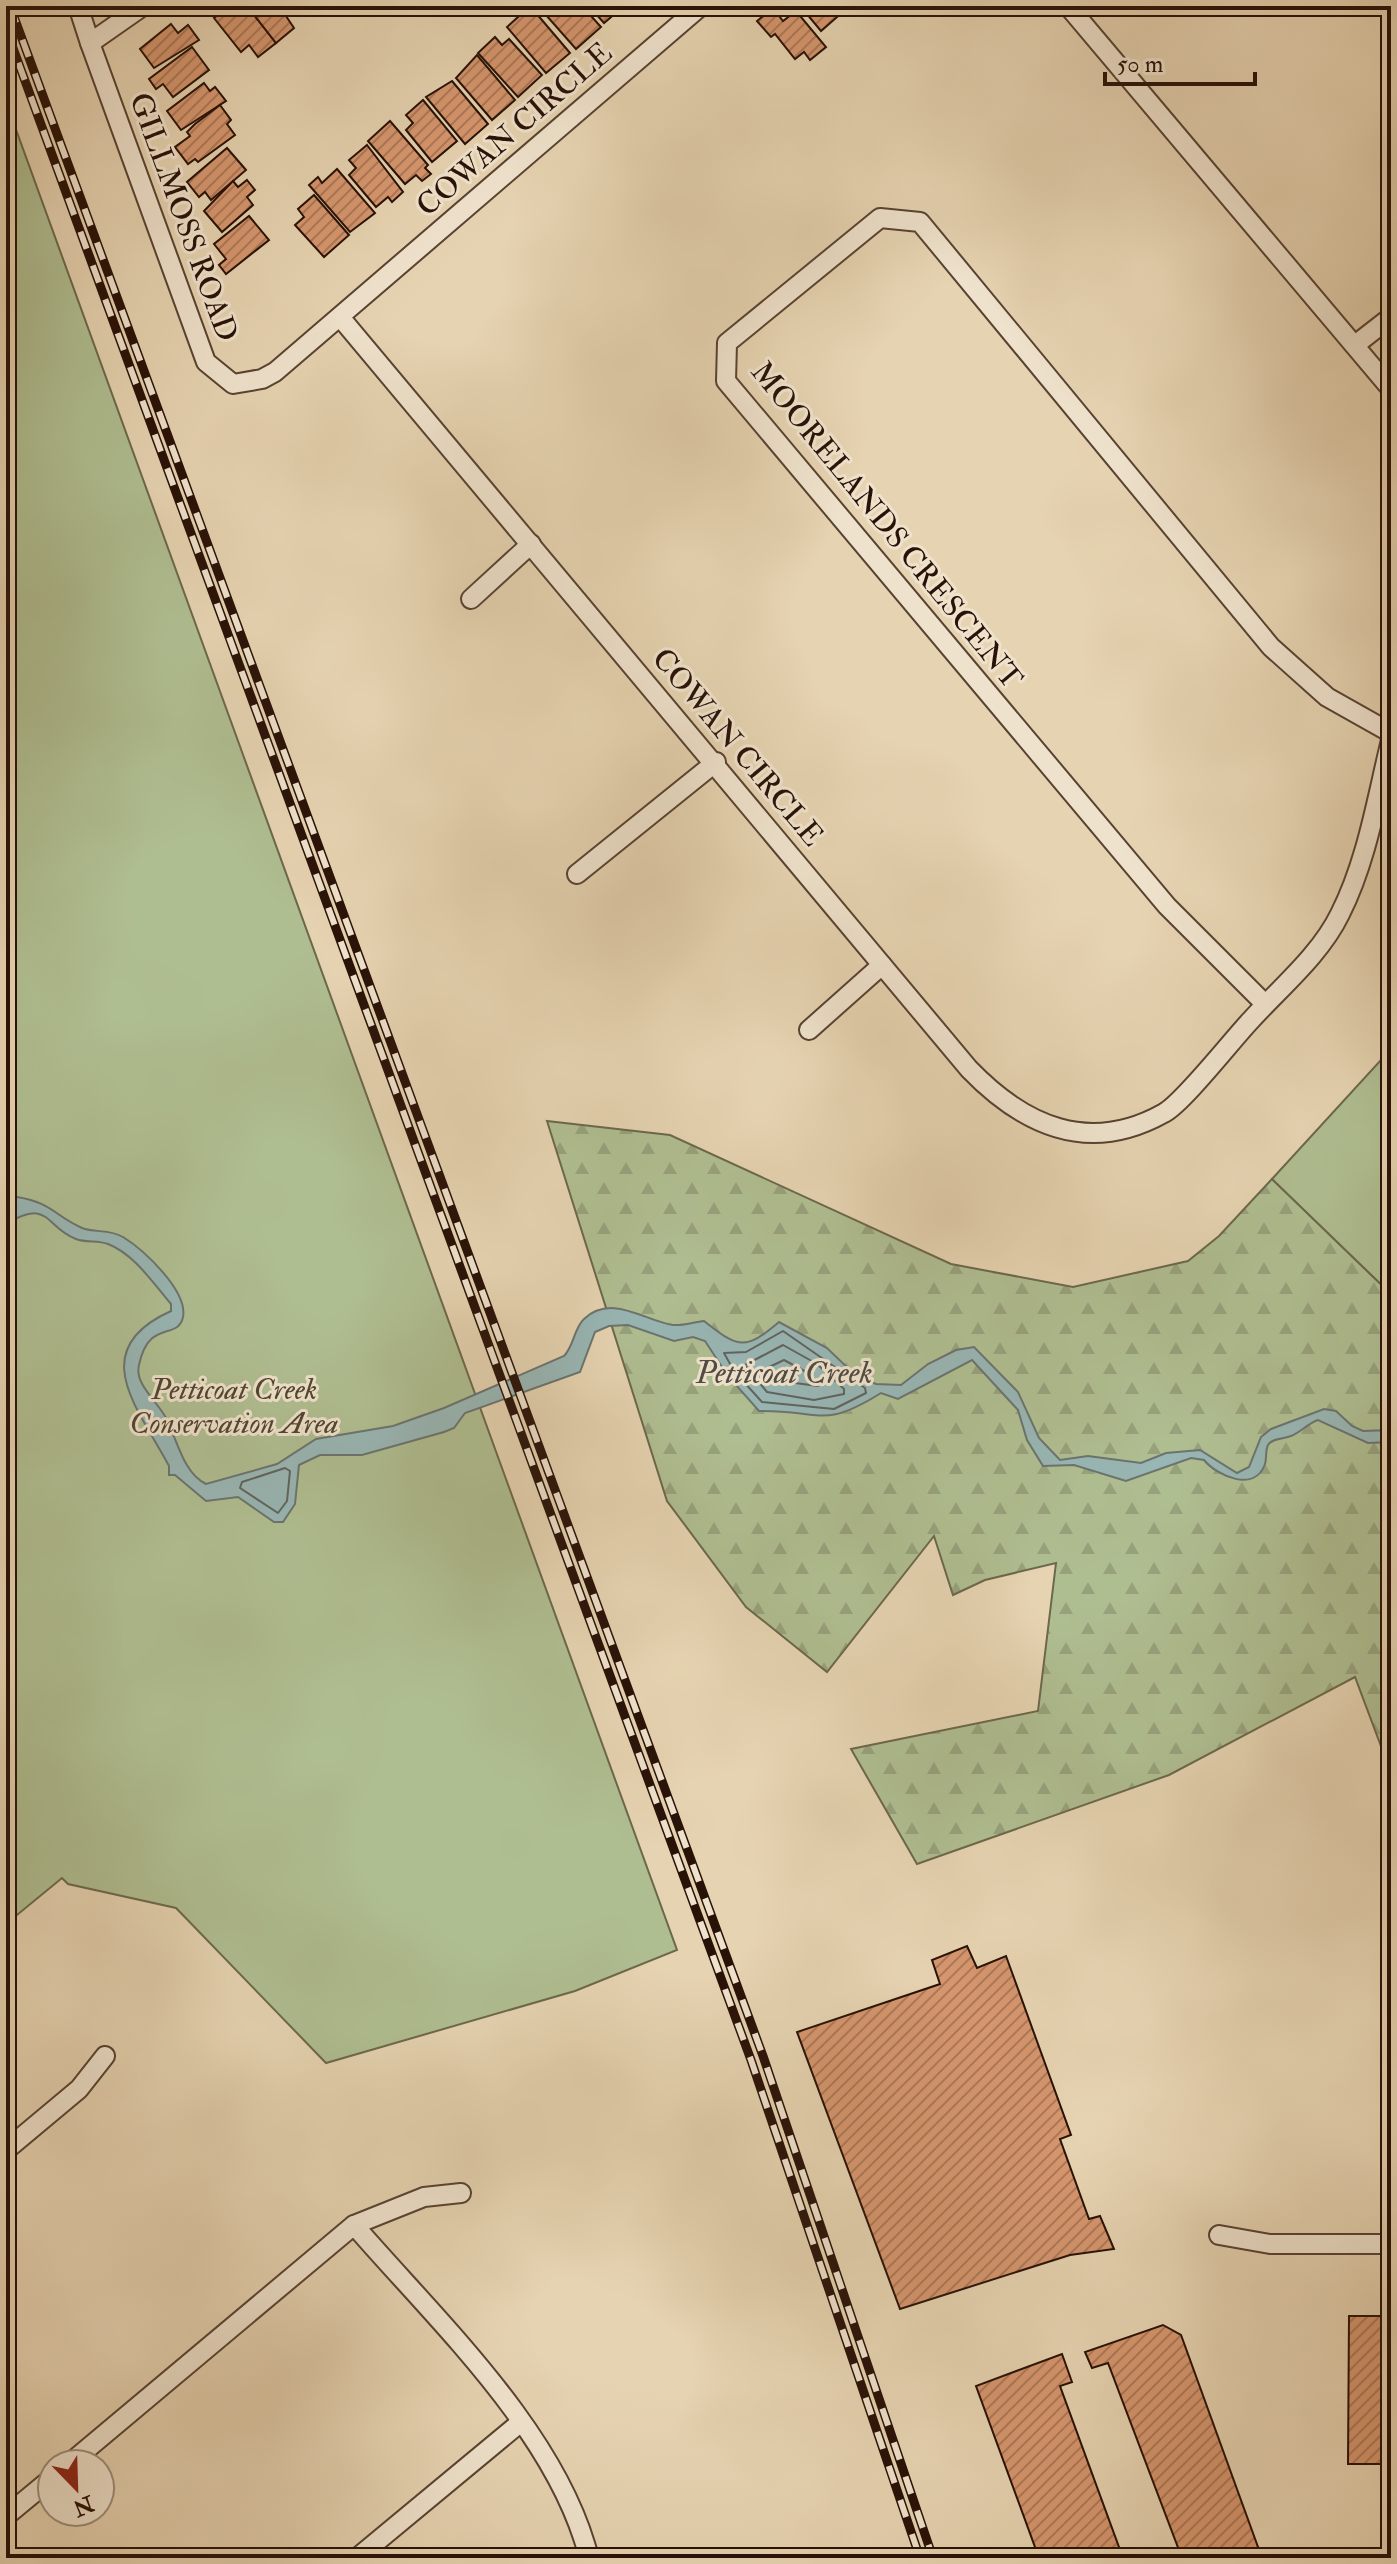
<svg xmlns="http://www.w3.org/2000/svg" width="1397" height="2564" viewBox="0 0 1397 2564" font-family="'IM FELL Double Pica',serif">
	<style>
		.forest { fill: url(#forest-firs); stroke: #6c684c; stroke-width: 2 }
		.park { fill: #afbe91; stroke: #6c684c; stroke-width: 2 }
		.water { fill: #98b6b4; stroke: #6b746f; stroke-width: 2 }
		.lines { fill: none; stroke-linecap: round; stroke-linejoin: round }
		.shore { stroke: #60645e; stroke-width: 2 }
		.building { fill: url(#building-hatch); stroke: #281107; stroke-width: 2 }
		.street-casing { stroke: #584232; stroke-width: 22 }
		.street { stroke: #efe2cc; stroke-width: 18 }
		.rail-casing { stroke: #281107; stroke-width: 9 }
		.rail { stroke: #efe2cc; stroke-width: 6; stroke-dasharray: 18; stroke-linecap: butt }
		.labels { text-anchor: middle; stroke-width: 6; stroke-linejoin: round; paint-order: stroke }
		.street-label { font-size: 30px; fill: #281107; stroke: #efe2cc }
		.park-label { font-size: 30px; font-style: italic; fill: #504530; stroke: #efe2cc }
		.water-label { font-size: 32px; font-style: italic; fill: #4f4b44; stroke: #efe2cc }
	</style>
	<defs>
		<pattern id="forest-firs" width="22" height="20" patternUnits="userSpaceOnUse" patternTransform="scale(2)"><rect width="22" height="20" fill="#afbe91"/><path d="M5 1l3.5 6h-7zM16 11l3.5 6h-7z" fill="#97a27c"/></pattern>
		<pattern id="building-hatch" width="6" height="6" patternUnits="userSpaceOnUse" patternTransform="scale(2)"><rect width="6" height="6" fill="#d6966e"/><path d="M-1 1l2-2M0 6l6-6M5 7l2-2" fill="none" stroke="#ae7958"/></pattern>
	</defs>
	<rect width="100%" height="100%" fill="#e6d3b1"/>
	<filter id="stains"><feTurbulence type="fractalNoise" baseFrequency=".0025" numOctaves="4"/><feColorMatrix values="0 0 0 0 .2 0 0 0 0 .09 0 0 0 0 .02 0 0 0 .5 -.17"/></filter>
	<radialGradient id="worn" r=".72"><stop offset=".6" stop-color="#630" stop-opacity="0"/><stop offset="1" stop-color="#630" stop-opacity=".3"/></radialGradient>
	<polygon class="forest" points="547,1121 670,1135 951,1264 1073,1287 1188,1261 1219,1236 1272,1179 1391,1294 1391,1773 1355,1677 1169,1775 917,1864 851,1749 1038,1711 1056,1563 985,1580 953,1595 934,1536 827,1672 746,1607 667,1501"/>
	<g class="park">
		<polygon points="6,102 677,1950 575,1991 326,2063 176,1908 68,1884 62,1878 6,1924"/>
		<polygon points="1391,1049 1391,1294 1272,1179"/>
	</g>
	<path class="water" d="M17,1197c36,6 36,18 65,31 13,5 28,1 41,9 21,13 65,54 60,80 -5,24 -34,1 -44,48 -5,19 19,37 27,53 11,21 17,55 40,66l71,-20 39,-25 77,-13 51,-18 120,-52c10,-10 10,-28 20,-37 27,-26 61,2 89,6 9,1 21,-3 31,-4 34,27 41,30 75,1l48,26 27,26 22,10 25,1 27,-21 28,-14 18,-3 44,45 21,46 21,22 28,-4 53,7 25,-10 34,-3 37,23 12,-6 12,-30 10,-8 53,-20 12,2 16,15 11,5 28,-1v12l-23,1 -50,-23c-11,4 -17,12 -27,16 -7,3 -19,2 -23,9 -3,6 -1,13 -3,19 -10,29 -48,12 -61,-4l-13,-2 -65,23 -52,-16 -31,1 -16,-26 -9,-30 -46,-50 -74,39 -17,-6c-59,37 -60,17 -122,18l-31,-35 -23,-35 -12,-4 -19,4 -46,-16 -19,1 -14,6 -15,40 -115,41 -11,15 -10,4 -82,23h-42l-21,10 -4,39 -12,18h-9l-36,-25 -32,4 -31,-26h-6v-9c-30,-57 -85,-116 2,-155v-7c-18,-21 -37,-50 -63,-60 -10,-4 -22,-1 -32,-5 -31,-11 -26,-42 -70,-15v-18z"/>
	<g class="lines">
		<g class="shore">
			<polygon points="783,1331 865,1388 866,1393 834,1409 762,1402 734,1371 724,1353 746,1352"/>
			<polygon points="783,1345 817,1364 844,1389 844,1394 814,1400 767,1392 745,1365"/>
			<polygon points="784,1360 810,1374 818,1386 772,1380 765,1369"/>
			<polygon points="285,1468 290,1471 287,1501 278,1513 240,1488 242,1482"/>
		</g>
	</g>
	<g class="building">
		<polygon points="229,6 247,6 276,43 258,57 249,45 241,52 214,18"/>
		<polygon points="247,6 291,6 294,10 286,16 294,28 276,43"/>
		<polygon points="530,6 570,53 546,73 507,27"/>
		<polygon points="538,6 582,6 601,27 576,49"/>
		<polygon points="589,6 624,6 604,23"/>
		<polygon points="840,6 844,11 821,31 801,7"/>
		<polygon points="773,8 783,21 796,11 826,47 810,60 804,52 795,59 775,34 771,37 757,21"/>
		<polygon points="171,24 178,33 188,25 199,40 154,68 140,49"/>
		<polygon points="495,37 502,45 509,39 542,75 518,97 478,53"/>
		<polygon points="192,47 209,70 173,97 163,84 156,89 149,79"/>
		<polygon points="477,55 515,100 492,120 456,78"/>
		<polygon points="452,81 488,124 465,144 426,97"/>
		<polygon points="204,83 210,91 215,87 226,101 181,130 167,111"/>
		<polygon points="423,100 457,141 432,162 406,130 413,123 406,115"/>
		<polygon points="220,105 231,120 227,124 235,135 198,162 195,159 188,164 175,147 190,136 187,132 195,124"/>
		<polygon points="390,121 428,165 425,168 431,174 422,181 416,175 405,184 368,141"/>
		<polygon points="367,145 403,192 392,202 388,197 376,207 349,175 356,168 349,160"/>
		<polygon points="227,148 246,170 211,200 205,192 199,197 187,182"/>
		<polygon points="337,169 375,213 350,232 309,185 318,177 322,183"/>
		<polygon points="247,180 255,190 247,197 253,205 222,232 204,211 233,181 238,187"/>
		<polygon points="314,195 349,235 324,257 295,225 304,217 298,209"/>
		<polygon points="249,216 269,240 226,274 219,265 226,259 214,244"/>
		<polygon points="967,1946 977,1968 1006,1956 1071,2135 1060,2139 1089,2219 1100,2216 1114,2249 1070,2255 900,2309 797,2032 940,1984 932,1960"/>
		<polygon points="1349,2316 1391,2316 1391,2464 1348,2464"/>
		<polygon points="1163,2325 1181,2335 1262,2558 1182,2558 1108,2363 1092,2368 1085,2352"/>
		<polygon points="1062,2354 1072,2382 1060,2386 1123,2558 1039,2558 976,2386"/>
	</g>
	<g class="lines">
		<defs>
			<g id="street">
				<polyline points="78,6 90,43"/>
				<polyline points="143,6 90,43 206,362 233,384 262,379 275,372 701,6"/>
				<polyline points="1068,6 1391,389"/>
				<path d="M340,317l629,752c55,57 120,86 195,44 19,-10 68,-73 87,-93 30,-33 69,-65 89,-106 27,-53 37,-117 51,-174"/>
				<polyline points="1355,345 1391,317"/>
				<polyline points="471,599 531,544"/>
				<polyline points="577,874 716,762"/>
				<polyline points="1265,1004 1167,906 726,381 727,343 880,218 920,222 1271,647 1327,697 1391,733"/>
				<polyline points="809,1030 882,965"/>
				<polyline points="6,2150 79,2089 105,2056"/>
				<path d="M354,2225c82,95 204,208 235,333"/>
				<polyline points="1219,2235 1270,2244 1391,2244"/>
				<polyline points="69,2464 354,2225 424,2197 461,2193"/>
				<polyline points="6,2516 52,2478"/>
				<polyline points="357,2558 521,2422"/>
			</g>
		</defs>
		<use href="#street" class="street-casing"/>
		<use href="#street" class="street"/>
		<defs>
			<g id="rail">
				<polyline points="10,6 763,2056 933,2558"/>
				<polyline points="6,29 751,2060 920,2558"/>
			</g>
		</defs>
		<use href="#rail" class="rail-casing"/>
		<use href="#rail" class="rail"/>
	</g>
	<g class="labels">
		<g class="street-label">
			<text transform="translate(514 129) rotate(-41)" y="10">COWAN CIRCLE</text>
			<text transform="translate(184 217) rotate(70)" y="10">GILLMOSS ROAD</text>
			<text transform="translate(887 525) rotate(51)" y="10">MOORELANDS CRESCENT</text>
			<text transform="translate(738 747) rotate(50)" y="10">COWAN CIRCLE</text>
		</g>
		<g class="park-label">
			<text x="234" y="1399">Petticoat Creek<tspan x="234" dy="34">Conservation Area</tspan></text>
		</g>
		<g class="water-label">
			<text x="784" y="1383">Petticoat Creek</text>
		</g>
	</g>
	<rect width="1397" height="2564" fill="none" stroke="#e6d3b1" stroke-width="32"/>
	<rect x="8" y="8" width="1381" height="2548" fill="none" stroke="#281107" stroke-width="4"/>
	<rect x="16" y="16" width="1365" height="2532" fill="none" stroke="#281107" stroke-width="2"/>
	<g transform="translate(76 2488) rotate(157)"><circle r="38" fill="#efe2cc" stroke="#9f8e7d" stroke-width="2"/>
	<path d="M0-6L14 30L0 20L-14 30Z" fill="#8f2418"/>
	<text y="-12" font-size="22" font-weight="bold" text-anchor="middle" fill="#281107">N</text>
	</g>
	<path d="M1105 72v12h150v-12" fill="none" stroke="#281107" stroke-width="4"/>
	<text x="1117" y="72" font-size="24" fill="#281107" stroke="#efe2cc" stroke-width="6" paint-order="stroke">50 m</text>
	<rect width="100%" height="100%" filter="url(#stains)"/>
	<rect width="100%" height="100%" fill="url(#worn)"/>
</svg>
